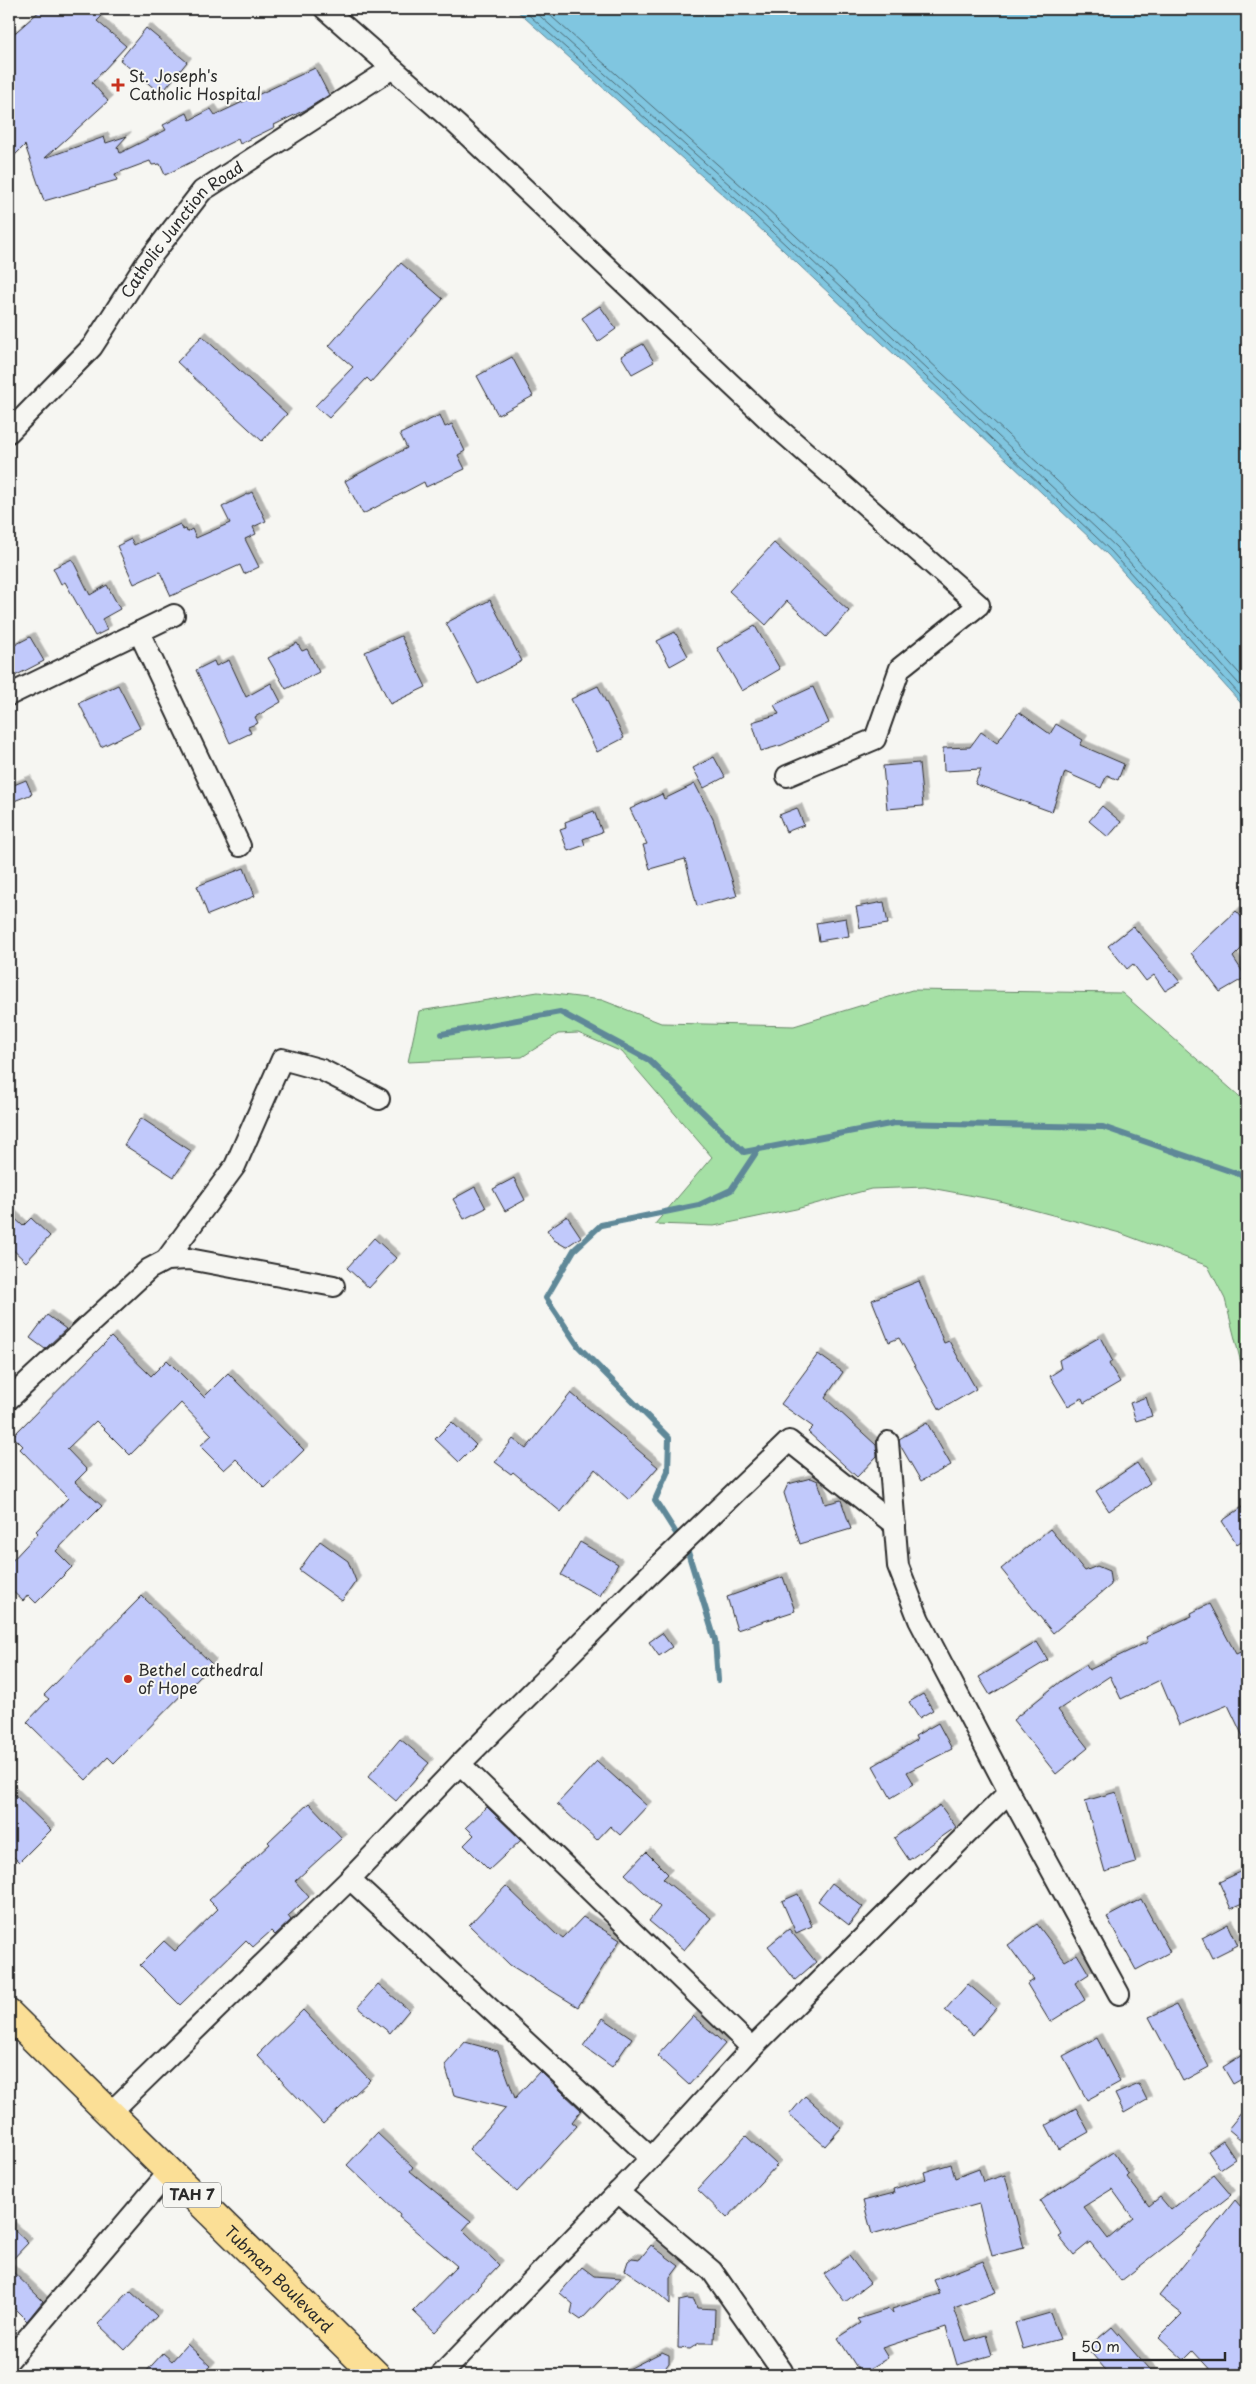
<svg xmlns="http://www.w3.org/2000/svg" width="1256" height="2384" viewBox="0 0 1256 2384" font-family="'Playpen Sans',sans-serif">
	<style>
		.green { fill: #a5e0a5; stroke: #688668 }
		.water { fill: #80c6e0; stroke: #5e8898 }
		.lines { fill: none; stroke-linecap: round; stroke-linejoin: round }
		.shore { stroke: #4d6973; stroke-width: 1 }
		.stream { stroke: #5e8898; stroke-width: 6 }
		.building { fill: #c1c9fb; stroke: #2b2b2b; fill-rule: evenodd; filter: url(#shadow) }
		.minor-casing { stroke: #2b2b2b; stroke-width: 24 }
		.highway-casing { stroke: #2b2b2b; stroke-width: 31 }
		.minor { stroke: #f6f6f2; stroke-width: 20 }
		.highway { stroke: #fbdf96; stroke-width: 28 }
		.poi-dot { fill: #c8321e; stroke: #f6f6f2; stroke-width: 2 }
		.labels { text-anchor: middle; stroke-width: 4; stroke-linejoin: round; paint-order: stroke }
		.shield { fill: #f6f6f2; stroke: #686867; stroke-width: 1 }
		.shield-label { font-size: 15px; font-weight: bold; fill: #2b2b2b }
		.poi-label { font-size: 16px; fill: #2b2b2b; stroke: #f6f6f2; text-anchor: start }
		.street-label { font-size: 16px; fill: #2b2b2b; stroke: #f6f6f2 }
	</style>
	<defs>
		<filter id="shadow"><feDropShadow dx="4.5" dy="-4.5" stdDeviation="0" flood-color="#0004"/></filter>
	</defs>
	<rect width="100%" height="100%" fill="#f6f6f2"/>
	<filter id="ink" filterUnits="userSpaceOnUse"><feTurbulence type="fractalNoise" baseFrequency=".02" numOctaves="2"/><feDisplacementMap in="SourceGraphic" scale="10" xChannelSelector="R" yChannelSelector="G"/><feConvolveMatrix kernelMatrix="1 2 1 2 8 2 1 2 1" color-interpolation-filters="sRGB"/></filter>
	<g filter="url(#ink)">
		<polygon class="green" points="912,990 1122,993 1247,1103 1247,1374 1242,1367 1225,1299 1208,1266 1120,1233 996,1200 925,1187 871,1189 796,1209 714,1226 655,1224 712,1157 622,1052 578,1033 558,1034 522,1057 408,1062 419,1011 538,992 602,1000 661,1023 794,1026"/>
		<polygon class="water" points="515,9 1247,9 1247,710 1108,555 750,219"/>
		<g class="lines">
			<g class="shore">
				<polyline points="522,9 754,215 1111,551 1247,703"/>
				<polyline points="532,9 758,210 1116,547 1247,693"/>
				<polyline points="543,9 763,205 1121,541 1247,682"/>
			</g>
			<g class="stream">
				<polyline points="442,1034 560,1012 649,1060 744,1152 895,1123 1103,1127 1247,1177"/>
				<polyline points="718,1680 715,1640 688,1552 655,1500 668,1471 669,1438 579,1347 546,1298 574,1250 601,1225 699,1205 731,1190 759,1148"/>
			</g>
		</g>
		<g class="building">
			<polygon points="42,9 92,9 101,17 97,21 126,46 92,83 108,101 45,158 104,137 106,143 127,136 116,148 118,147 120,153 166,130 163,125 187,113 190,120 211,109 215,115 315,68 329,95 305,110 274,125 275,127 240,144 238,139 165,175 160,164 152,165 150,161 115,174 117,180 44,201 25,145 9,161 9,38"/>
			<polygon points="146,28 187,62 161,94 120,60"/>
			<polygon points="401,263 443,299 371,382 367,378 329,418 315,406 353,367 329,346"/>
			<polygon points="600,306 616,329 598,342 582,318"/>
			<polygon points="202,336 287,414 262,441 177,362"/>
			<polygon points="643,344 654,362 632,374 621,356"/>
			<polygon points="512,357 533,396 498,415 477,376"/>
			<polygon points="440,415 445,427 452,424 465,451 458,455 465,469 426,487 424,482 363,514 345,481 407,448 400,434"/>
			<polygon points="252,492 266,521 253,527 256,534 245,539 259,567 244,574 240,565 171,596 160,572 134,584 117,546 131,539 134,545 180,524 183,530 186,529 187,532 192,529 196,538 230,523 222,507"/>
			<polygon points="774,543 849,611 826,637 787,601 766,625 729,591"/>
			<polygon points="72,559 90,595 107,585 120,609 102,619 107,630 95,636 65,582 61,584 53,568"/>
			<polygon points="490,600 522,661 478,684 446,623"/>
			<polygon points="755,626 780,669 742,691 717,648"/>
			<polygon points="675,632 688,656 670,666 657,641"/>
			<polygon points="401,636 426,687 390,704 365,652"/>
			<polygon points="30,637 44,661 9,679 9,648"/>
			<polygon points="297,643 302,651 307,649 319,672 286,689 268,658"/>
			<polygon points="229,660 246,697 271,683 281,702 255,717 258,723 248,727 251,733 230,743 196,670 214,661 216,666"/>
			<polygon points="118,685 140,728 101,747 79,703"/>
			<polygon points="598,686 624,738 597,752 571,699"/>
			<polygon points="813,687 829,723 782,745 761,751 752,722 779,714 774,705"/>
			<polygon points="1019,712 1050,734 1056,724 1083,740 1080,745 1124,764 1118,780 1107,775 1101,788 1065,772 1052,812 975,784 981,769 944,771 943,748 970,747 981,732 997,743"/>
			<polygon points="714,757 725,777 704,788 693,768"/>
			<polygon points="919,763 923,806 887,809 883,766"/>
			<polygon points="26,780 32,794 9,803 9,787"/>
			<polygon points="695,784 713,819 737,896 697,906 685,859 650,869 643,845 647,844 630,809 662,794 664,799"/>
			<polygon points="1102,806 1121,822 1108,837 1089,821"/>
			<polygon points="797,808 804,825 786,832 779,815"/>
			<polygon points="594,811 602,832 583,839 585,845 568,851 560,830 566,828 565,822"/>
			<polygon points="244,868 255,896 208,915 197,886"/>
			<polygon points="884,902 888,924 860,928 856,907"/>
			<polygon points="1236,911 1247,923 1247,943 1233,957 1246,977 1220,992 1191,953"/>
			<polygon points="846,918 849,936 819,941 816,923"/>
			<polygon points="1133,926 1167,966 1180,982 1165,991 1154,975 1146,981 1133,964 1127,969 1108,946"/>
			<polygon points="141,1118 191,1151 174,1177 124,1145"/>
			<polygon points="514,1178 525,1200 505,1211 493,1189"/>
			<polygon points="475,1187 486,1208 464,1219 453,1199"/>
			<polygon points="9,1213 23,1226 31,1218 50,1236 26,1262 9,1246"/>
			<polygon points="567,1216 581,1237 566,1247 554,1240 547,1230"/>
			<polygon points="374,1238 396,1258 369,1288 347,1268"/>
			<polygon points="919,1281 944,1343 949,1341 976,1389 940,1410 899,1338 889,1342 872,1300"/>
			<polygon points="47,1315 66,1329 45,1349 30,1338"/>
			<polygon points="111,1337 151,1376 167,1360 204,1397 228,1373 304,1450 265,1488 236,1459 224,1470 200,1446 212,1435 181,1403 130,1455 96,1421 67,1449 87,1470 75,1482 102,1506 86,1522 85,1521 56,1551 72,1567 36,1603 28,1595 23,1601 9,1588 9,1564 38,1533 36,1531 68,1498 20,1449 23,1446 13,1436"/>
			<polygon points="1100,1337 1112,1360 1109,1364 1120,1382 1084,1403 1082,1398 1068,1406 1050,1376 1061,1369 1059,1360"/>
			<polygon points="818,1354 843,1372 825,1398 876,1445 877,1456 857,1477 808,1432 813,1427 781,1404"/>
			<polygon points="571,1393 658,1467 629,1500 595,1469 561,1512 513,1472 511,1474 495,1462 513,1439 526,1449"/>
			<polygon points="1146,1397 1152,1416 1136,1421 1130,1403"/>
			<polygon points="452,1422 476,1445 459,1462 435,1439"/>
			<polygon points="927,1423 951,1465 921,1481 900,1445 899,1439"/>
			<polygon points="1137,1463 1150,1483 1109,1511 1096,1491"/>
			<polygon points="811,1478 818,1481 825,1504 841,1500 851,1529 800,1544 784,1493 788,1484"/>
			<polygon points="1247,1504 1247,1537 1237,1544 1222,1521"/>
			<polygon points="1050,1529 1085,1571 1097,1566 1109,1571 1111,1585 1053,1633 1001,1569"/>
			<polygon points="320,1541 348,1561 356,1581 342,1601 299,1570"/>
			<polygon points="580,1542 618,1564 600,1596 561,1575"/>
			<polygon points="783,1577 795,1611 737,1630 727,1597"/>
			<polygon points="142,1596 212,1664 114,1763 108,1757 86,1780 27,1722 49,1699 44,1695"/>
			<polygon points="1209,1604 1236,1654 1247,1649 1247,1745 1228,1705 1179,1725 1160,1680 1121,1699 1110,1676 1058,1710 1088,1748 1056,1774 1013,1720 1061,1681 1086,1665 1089,1670 1148,1642 1146,1637 1192,1616 1191,1613"/>
			<polygon points="662,1633 672,1647 659,1656 649,1642"/>
			<polygon points="1037,1642 1048,1660 990,1695 979,1677"/>
			<polygon points="923,1694 933,1710 919,1718 909,1702"/>
			<polygon points="938,1723 952,1749 907,1772 914,1784 891,1798 873,1766 917,1740 915,1736"/>
			<polygon points="400,1739 429,1763 396,1801 368,1777"/>
			<polygon points="597,1761 647,1806 620,1835 610,1826 597,1840 557,1804"/>
			<polygon points="9,1789 51,1830 19,1862 9,1852"/>
			<polygon points="1116,1792 1136,1863 1105,1872 1085,1801"/>
			<polygon points="309,1803 342,1838 295,1881 309,1897 288,1916 291,1920 275,1935 271,1931 253,1947 246,1940 180,2005 140,1965 164,1941 175,1951 218,1909 209,1900 270,1844 268,1842"/>
			<polygon points="940,1805 956,1827 909,1860 894,1838"/>
			<polygon points="487,1807 521,1840 489,1870 464,1845 474,1835 466,1827"/>
			<polygon points="646,1852 668,1874 663,1879 711,1918 684,1950 649,1921 660,1907 625,1874"/>
			<polygon points="1247,1869 1247,1902 1231,1909 1219,1882"/>
			<polygon points="832,1883 863,1907 849,1925 818,1901"/>
			<polygon points="506,1886 558,1936 559,1935 563,1938 583,1917 620,1940 578,2007 510,1965 469,1925"/>
			<polygon points="798,1894 812,1926 796,1933 782,1901"/>
			<polygon points="1141,1899 1170,1952 1136,1970 1107,1917"/>
			<polygon points="1037,1924 1065,1961 1077,1954 1089,1974 1075,1983 1085,2000 1050,2022 1027,1984 1034,1980 1008,1945"/>
			<polygon points="1228,1924 1238,1945 1212,1958 1202,1938"/>
			<polygon points="789,1929 816,1962 795,1980 768,1946"/>
			<polygon points="378,1984 409,2010 390,2033 358,2007"/>
			<polygon points="968,1984 996,2008 973,2035 945,2010"/>
			<polygon points="1176,2005 1209,2067 1183,2081 1149,2017"/>
			<polygon points="303,2010 370,2080 323,2124 257,2055"/>
			<polygon points="693,2016 725,2044 689,2085 657,2056"/>
			<polygon points="603,2018 632,2038 612,2067 583,2046"/>
			<polygon points="1097,2038 1120,2082 1087,2100 1063,2056"/>
			<polygon points="465,2042 498,2051 515,2098 540,2071 581,2110 572,2122 577,2126 517,2192 469,2149 506,2108 454,2095 445,2065"/>
			<polygon points="1247,2052 1247,2076 1233,2084 1223,2067"/>
			<polygon points="1139,2084 1147,2100 1124,2113 1115,2094"/>
			<polygon points="805,2096 841,2128 825,2146 789,2115"/>
			<polygon points="1247,2106 1247,2131 1240,2139 1228,2129"/>
			<polygon points="1076,2108 1089,2132 1059,2149 1046,2125"/>
			<polygon points="377,2133 413,2167 410,2171 471,2221 463,2230 499,2265 435,2332 413,2311 457,2266 399,2217 400,2215 347,2165"/>
			<polygon points="746,2136 777,2165 727,2218 697,2189"/>
			<polygon points="1223,2141 1235,2159 1220,2169 1208,2151"/>
			<path d="M1113,2152l16,23 -2,2 22,29 11,-9 11,13 43,-35 17,20 -110,86 -31,-39 -16,13 -15,-18 3,-2 -22,-34zM1112,2189l21,29 -25,21 -25,-32z"/>
			<polygon points="951,2164 955,2178 979,2169 983,2182 1005,2175 1024,2248 992,2256 979,2204 872,2234 863,2201 894,2193 893,2189 926,2179 924,2172"/>
			<polygon points="1235,2200 1247,2214 1247,2370 1242,2375 1215,2375 1193,2351 1184,2360 1159,2337 1182,2314 1159,2296"/>
			<polygon points="9,2225 28,2243 9,2263"/>
			<polygon points="651,2245 679,2266 670,2278 670,2304 653,2289 625,2270 628,2261 632,2258 640,2259"/>
			<polygon points="849,2256 870,2283 845,2302 824,2274"/>
			<polygon points="983,2261 996,2292 954,2308 966,2341 986,2335 992,2355 957,2365 946,2327 882,2348 888,2358 861,2374 838,2338 861,2323 858,2319 889,2309 893,2314 892,2309 940,2294 934,2280"/>
			<polygon points="582,2267 594,2276 621,2278 581,2320 571,2313 573,2304 560,2293"/>
			<polygon points="9,2268 43,2301 27,2321 9,2303"/>
			<polygon points="130,2291 157,2316 125,2350 98,2324"/>
			<polygon points="688,2299 694,2300 697,2308 715,2309 714,2343 699,2343 690,2349 678,2348 679,2301"/>
			<polygon points="1050,2313 1060,2339 1023,2349 1015,2323"/>
			<polygon points="1112,2327 1154,2375 1110,2375 1087,2348"/>
			<polygon points="187,2344 211,2366 203,2375 143,2375 163,2353 172,2361"/>
			<polygon points="662,2352 669,2355 669,2363 660,2375 617,2375"/>
		</g>
		<g class="lines">
			<defs>
				<g id="minor">
					<polyline points="325,9 457,125 771,422 979,605 900,668 875,739 787,776"/>
					<path id="s1" d="M9,432l83,-85 55,-85 55,-71 189,-122"/>
					<polyline points="139,632 240,846"/>
					<polyline points="9,695 174,615"/>
					<polyline points="166,1260 235,1166 282,1059 322,1070 379,1099"/>
					<polyline points="9,1399 149,1269 166,1260 189,1259 334,1286"/>
					<polyline points="888,1442 898,1566 919,1620 1009,1792 1119,1994"/>
					<polyline points="460,1764 752,2048"/>
					<polyline points="350,1879 651,2158"/>
					<polyline points="109,2114 350,1879 460,1764 650,1574 789,1441 895,1525"/>
					<polyline points="618,2192 712,2271 782,2371"/>
					<polyline points="9,2360 169,2172"/>
					<polyline points="441,2375 651,2158 752,2048 1009,1792"/>
				</g>
				<g id="highway">
					<path id="s2" d="M9,2014l367,361"/>
				</g>
			</defs>
			<use href="#minor" class="minor-casing"/>
			<use href="#highway" class="highway-casing"/>
			<use href="#minor" class="minor"/>
			<use href="#highway" class="highway"/>
		</g>
	</g>
	<g class="poi-dot">
		<path d="M115.5 77.5h5v5h5v5h-5v5h-5v-5h-5v-5h5z"/>
		<circle cx="128" cy="1679" r="5"/>
	</g>
	<g class="labels">
		<rect class="shield" x="163" y="2182.5" width="58" height="25" rx="4"/>
		<g class="shield-label">
			<text x="192" y="2200">TAH 7</text>
		</g>
		<g class="poi-label">
			<text x="129" y="82">St. Joseph's<tspan x="129" dy="18">Catholic Hospital</tspan></text>
			<text x="138" y="1676">Bethel cathedral<tspan x="138" dy="18">of Hope</tspan></text>
		</g>
		<g class="street-label">
			<text dy="6" stroke="none"><textPath href="#s1" startOffset="268">Catholic Junction Road</textPath></text>
			<text dy="6" stroke="none"><textPath href="#s2" startOffset="378">Tubman Boulevard</textPath></text>
		</g>
	</g>
	<rect width="1256" height="2384" fill="none" stroke="#f6f6f2" stroke-width="30"/>
	<rect x="15" y="15" width="1226" height="2354" fill="none" stroke="#2b2b2b" stroke-width="2" filter="url(#ink)"/>
	<path d="M1074 2352v8h151v-8" fill="none" stroke="#2b2b2b" stroke-width="2.5"/>
	<text x="1081" y="2352" font-size="15" fill="#2b2b2b" stroke="#f6f6f2" stroke-width="4" paint-order="stroke">50 m</text>
</svg>
